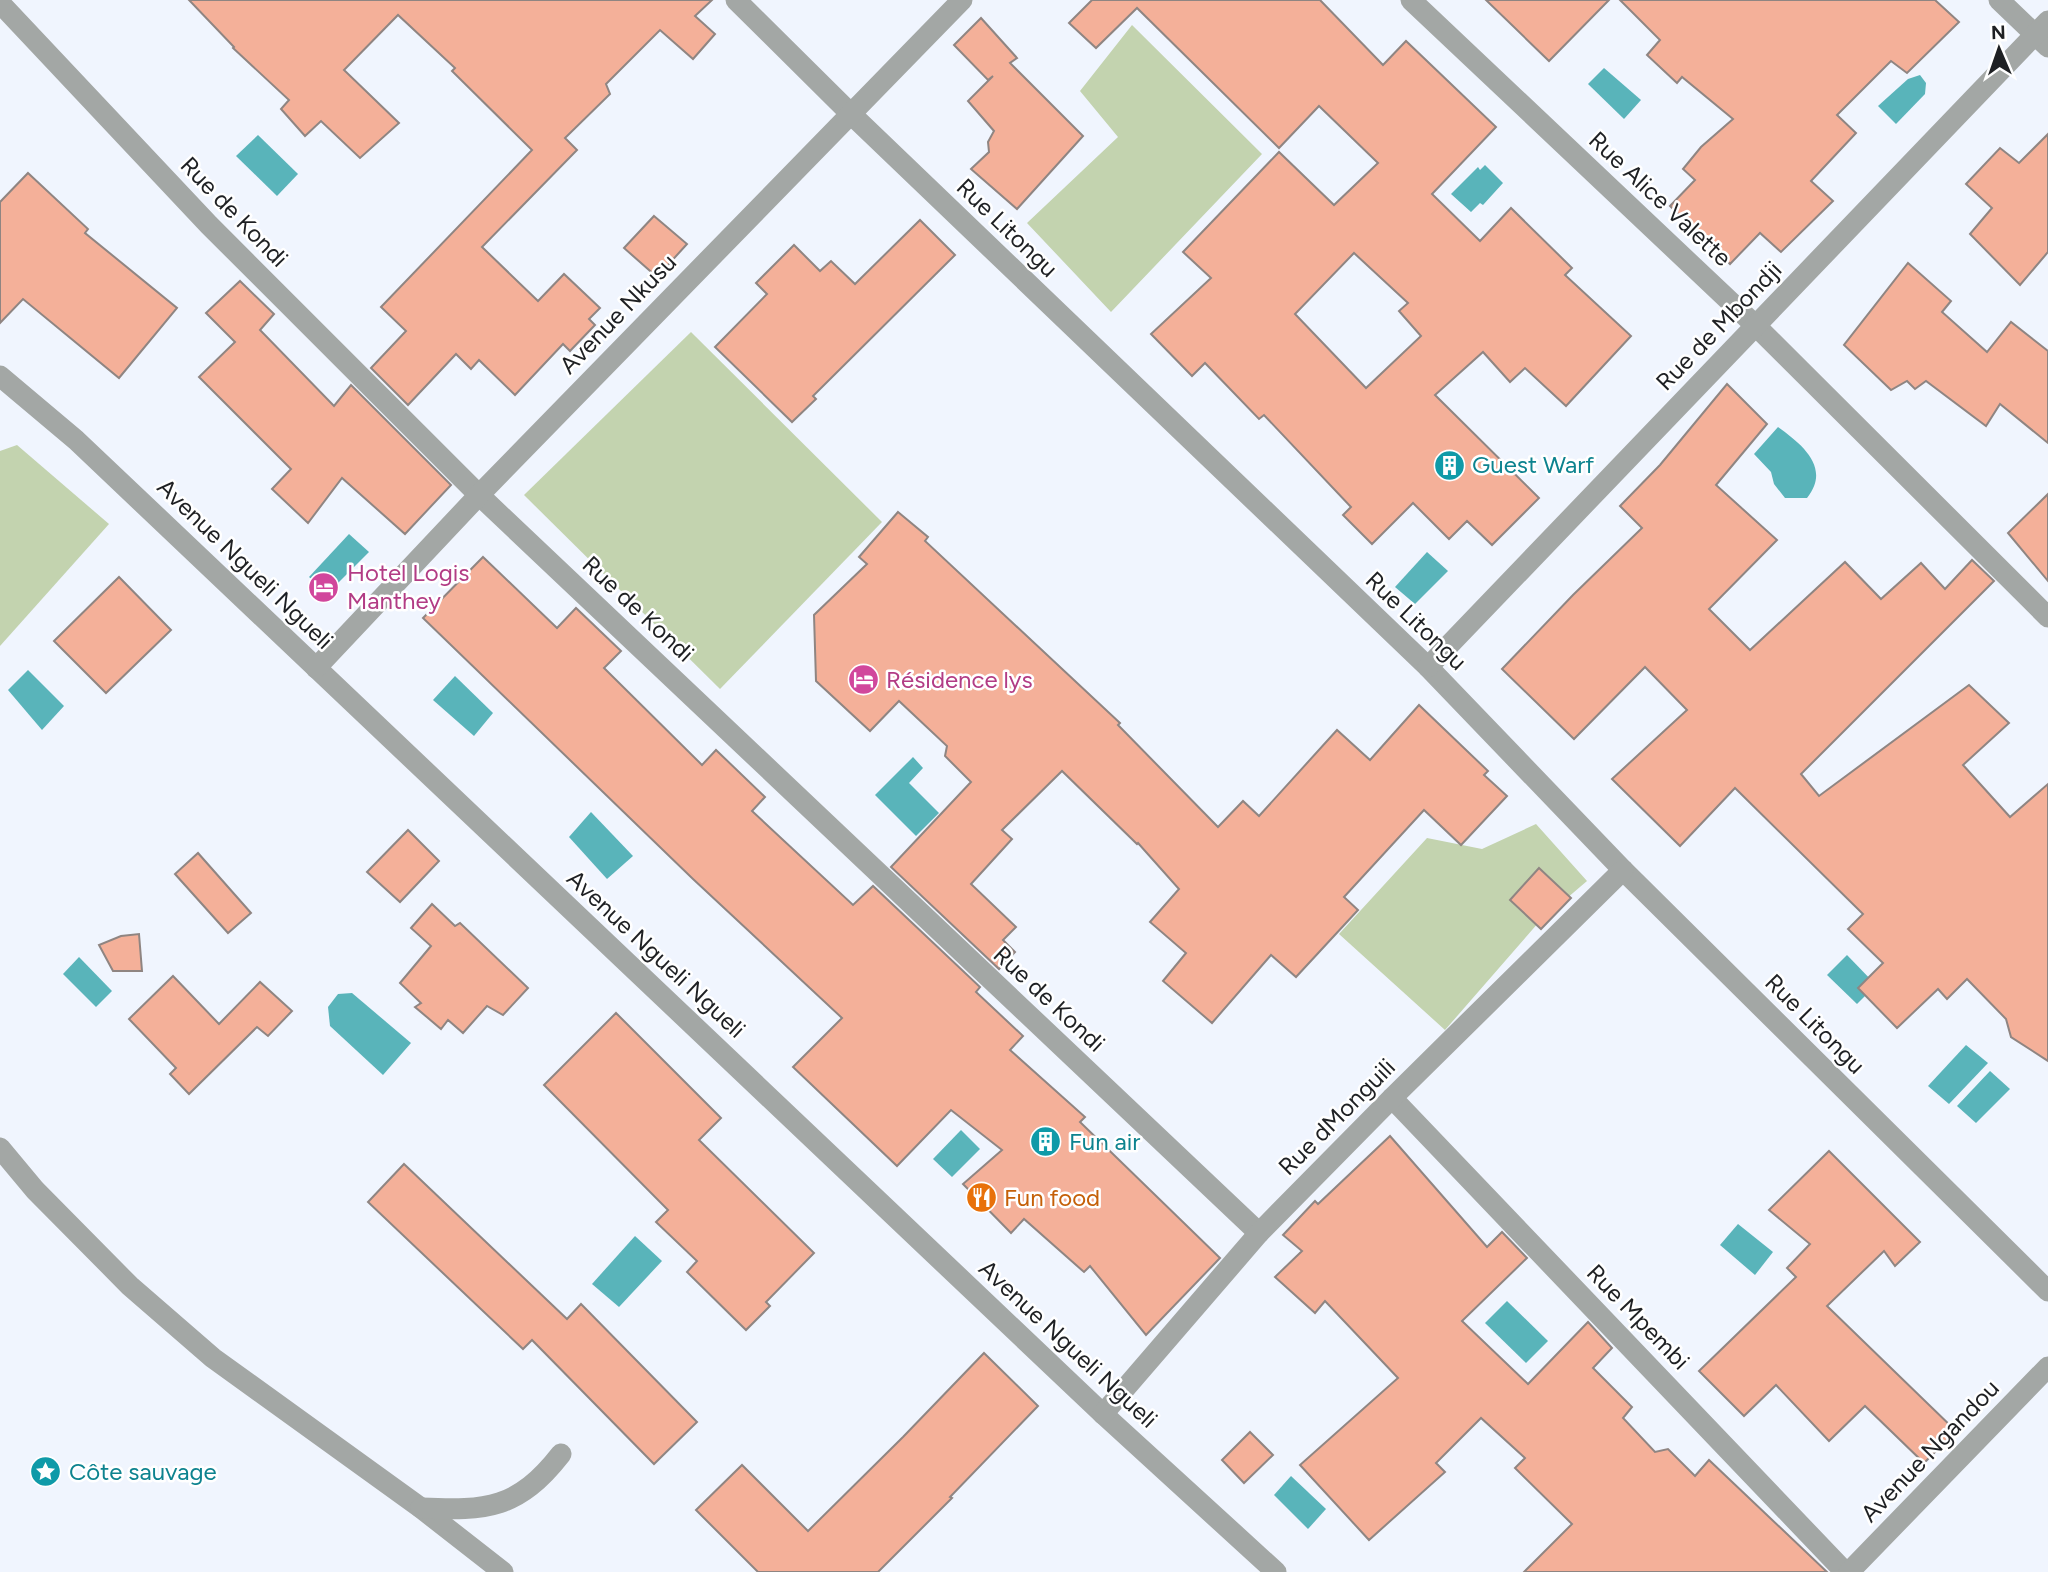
<svg xmlns="http://www.w3.org/2000/svg" width="2048" height="1572" viewBox="0 0 2048 1572" font-family="Figtree,sans-serif">
	<style>
		.green { fill: #c3d3af }
		.water { fill: #59b4ba }
		.building { fill: #f4b099; stroke: #8f8582; stroke-width: 2; fill-rule: evenodd }
		.lines { fill: none; stroke-linecap: round; stroke-linejoin: round }
		.minor { stroke: #a3a7a5; stroke-width: 21 }
		.labels { text-anchor: middle; stroke-width: 5; stroke-linejoin: round; paint-order: stroke }
		.street-label { font-size: 24px; fill: #1e2023; stroke: #fff }
		.culture-label { font-size: 24px; fill: #0d838f; stroke: #fff; text-anchor: start }
		.hotel-label { font-size: 24px; fill: #b23c85; stroke: #fff; text-anchor: start }
		.food-label { font-size: 24px; fill: #c56008; stroke: #fff; text-anchor: start }
	</style>
	<rect width="100%" height="100%" fill="#f0f5fe"/>
	<g class="green">
		<polygon points="1132,25 1262,154 1111,312 1027,223 1118,137 1080,91"/>
		<polygon points="691,332 882,522 720,689 524,495"/>
		<polygon points="17,445 109,524 0,646 0,451"/>
		<polygon points="1536,824 1587,881 1539,922 1445,1030 1339,934 1427,838 1482,849"/>
	</g>
	<g class="water">
		<polygon points="1604,68 1641,100 1624,119 1588,84"/>
		<polygon points="1920,75 1926,83 1925,94 1896,124 1878,106 1908,79"/>
		<polygon points="258,135 298,174 277,196 236,156"/>
		<polygon points="1485,165 1503,183 1483,205 1480,203 1471,212 1451,194 1478,167 1480,170"/>
		<path d="M1778,427c25,18 53,41 29,71h-22l-11,-14 -3,-12 -17,-18z"/>
		<polygon points="349,534 369,552 328,593 309,577"/>
		<polygon points="1427,552 1448,571 1415,604 1395,587"/>
		<polygon points="28,670 64,706 42,730 8,690"/>
		<polygon points="455,676 493,713 474,736 433,700"/>
		<polygon points="913,757 923,768 909,783 939,813 916,836 875,795"/>
		<polygon points="591,812 633,856 607,879 569,837"/>
		<polygon points="1847,955 1876,985 1857,1004 1827,975"/>
		<polygon points="79,957 112,991 96,1007 63,974"/>
		<polygon points="352,993 411,1043 383,1075 330,1026 328,1007 338,994"/>
		<polygon points="1966,1045 1988,1063 1949,1104 1928,1086"/>
		<polygon points="1990,1071 2010,1089 1976,1123 1957,1106"/>
		<polygon points="961,1130 980,1149 952,1177 933,1159"/>
		<polygon points="1738,1224 1773,1252 1755,1275 1720,1245"/>
		<polygon points="635,1236 662,1261 619,1307 592,1284"/>
		<polygon points="1507,1301 1548,1341 1526,1363 1485,1323"/>
		<polygon points="1291,1476 1326,1509 1308,1529 1274,1495"/>
	</g>
	<g class="building">
		<polygon points="189,0 712,0 695,16 715,34 693,59 660,30 606,84 610,94 565,138 577,150 482,247 538,301 564,274 600,308 589,319 595,325 570,351 563,344 515,395 479,360 471,369 456,354 408,405 371,368 406,331 381,307 532,150 452,71 455,68 398,15 344,70 399,123 360,158 321,121 305,136 281,109 289,100 233,48 234,47"/>
		<path d="M1092,0h228l63,65 23,-24 90,86 -64,67 48,47 31,-33 61,60 -7,7 66,61 -65,70 -41,-38 -15,14 -27,-30 -48,43 104,103 -47,47 -25,-24 -18,18 -36,-36 -41,41 -29,-29 8,-8 -87,-92 -5,4 -54,-56 -13,13 -41,-42 60,-56 -28,-26 96,-100 55,53 44,-42 -59,-57 -40,42 -142,-140 -41,40 -27,-25zM1354,253l54,50 -9,8 22,25 -55,52 -71,-74z"/>
		<polygon points="1486,0 1609,0 1549,61"/>
		<polygon points="1620,0 1935,0 1959,22 1907,73 1891,61 1837,115 1856,133 1811,181 1833,201 1781,252 1760,233 1730,264 1670,206 1695,180 1683,169 1701,147 1733,119 1682,77 1677,83 1647,55 1660,40"/>
		<polygon points="981,18 1017,58 1010,63 1083,136 1017,209 971,169 989,152 988,142 994,131 968,101 993,76 988,80 954,45"/>
		<polygon points="2048,134 2048,252 2020,285 1970,234 1992,208 1966,184 2000,148 2019,163"/>
		<polygon points="28,173 88,229 85,233 177,308 119,378 23,299 0,323 0,202"/>
		<polygon points="654,216 687,244 657,277 624,248"/>
		<polygon points="920,220 955,255 813,396 816,399 792,422 715,347 767,294 756,283 794,245 820,271 831,261 855,284"/>
		<polygon points="1908,263 1951,301 1942,312 1987,352 2011,322 2048,351 2048,443 2000,404 1986,426 1926,381 1915,389 1907,381 1891,390 1844,345"/>
		<polygon points="240,281 274,314 260,330 334,406 351,385 451,485 405,534 342,478 308,523 272,489 291,469 199,377 235,342 206,313"/>
		<polygon points="1727,384 1767,424 1716,485 1777,540 1709,609 1750,650 1845,562 1881,599 1921,563 1945,589 1972,560 1994,581 1801,774 1819,796 1969,685 2009,723 1963,765 2010,817 2048,784 2048,1061 2011,1037 2006,1019 1967,979 1947,999 1938,989 1897,1028 1858,988 1883,963 1848,929 1863,914 1735,788 1680,846 1612,779 1687,710 1645,667 1574,739 1502,669 1573,595 1642,528 1620,506 1660,465"/>
		<polygon points="2048,494 2048,581 2008,533"/>
		<polygon points="898,512 928,537 925,541 1120,723 1118,725 1218,827 1243,801 1259,816 1337,730 1370,760 1419,705 1488,771 1484,775 1507,796 1461,845 1424,810 1344,897 1358,910 1296,977 1271,955 1212,1023 1163,981 1186,953 1150,922 1179,889 1138,843 1137,844 1062,771 1002,830 1012,839 971,884 1016,927 1003,940 1015,952 999,969 891,867 971,782 945,756 947,746 899,701 870,731 816,681 814,615 867,564 859,557"/>
		<polygon points="483,557 557,628 576,608 621,651 604,668 702,765 716,750 765,797 752,811 853,905 873,886 980,987 976,992 1023,1036 1010,1050 1085,1117 1080,1122 1220,1258 1146,1335 1090,1266 1084,1272 1024,1219 1011,1233 963,1184 1002,1150 951,1110 897,1166 793,1067 842,1018 693,879 423,618"/>
		<polygon points="119,577 171,630 106,693 54,641"/>
		<polygon points="408,830 439,861 400,902 367,872"/>
		<polygon points="198,853 251,913 228,933 175,874"/>
		<polygon points="1539,868 1571,898 1541,929 1510,900"/>
		<polygon points="432,904 455,926 460,923 528,988 503,1015 487,1006 463,1033 448,1020 441,1029 415,1007 421,1003 400,983 431,946 411,928"/>
		<polygon points="139,934 142,971 113,971 99,945 121,936"/>
		<polygon points="173,976 219,1024 260,982 292,1011 268,1036 257,1027 189,1094 170,1074 176,1068 129,1019"/>
		<polygon points="616,1013 721,1118 699,1140 814,1253 766,1302 770,1306 746,1330 687,1272 697,1261 656,1222 668,1210 544,1085"/>
		<polygon points="1390,1136 1487,1247 1502,1232 1527,1258 1462,1321 1528,1384 1588,1322 1612,1348 1593,1368 1632,1407 1623,1418 1655,1452 1668,1449 1695,1476 1709,1460 1827,1572 1524,1572 1572,1524 1515,1468 1525,1458 1481,1418 1436,1463 1445,1472 1369,1540 1300,1465 1398,1378 1325,1301 1315,1313 1275,1277 1302,1251 1283,1235 1315,1201 1318,1204"/>
		<polygon points="1829,1151 1920,1242 1895,1266 1884,1251 1827,1306 1956,1431 1924,1463 1865,1406 1829,1441 1776,1385 1744,1416 1699,1371 1796,1277 1787,1268 1810,1244 1769,1210"/>
		<polygon points="404,1164 567,1319 581,1304 697,1422 654,1464 532,1340 523,1349 368,1202"/>
		<polygon points="984,1353 1038,1406 950,1497 952,1498 878,1572 758,1572 696,1510 742,1465 808,1531 903,1437"/>
		<polygon points="1250,1432 1273,1455 1244,1483 1222,1460"/>
	</g>
	<g class="lines">
		<g class="minor">
			<polyline points="736,0 851,114 1428,667 1623,870 2048,1291"/>
			<polyline points="1411,0 1756,326 2048,617"/>
			<polyline points="1999,0 2048,47"/>
			<polyline points="0,3 209,225 479,495 1259,1233"/>
			<polyline points="0,376 76,440 1103,1414 1276,1572"/>
			<polyline points="1428,667 2048,21"/>
			<polyline points="316,668 479,495 962,0"/>
			<polyline points="1392,1098 1845,1572"/>
			<polyline points="0,1148 35,1190 130,1286 213,1358 421,1508 503,1572"/>
			<polyline points="1103,1414 1259,1233 1392,1098 1623,870"/>
			<path d="M421,1508c66,3 97,1 140,-54"/>
			<polyline points="1849,1572 2048,1367"/>
		</g>
	</g>
	<defs>
		<symbol id="building-disc" viewBox="-11 -11 22 22"><circle r="9.5" fill="#0f9aa8" stroke="#fff"/><path d="M-4-6H4V6H1V3H-1V6H-4ZM-2.5-4.3h1.7v1.8h-1.7ZM.8-4.3h1.7v1.8H.8ZM-2.5-1h1.7V.8h-1.7ZM.8-1h1.7V.8H.8Z" fill="#fff"/></symbol>
		<symbol id="hotel-disc" viewBox="-11 -11 22 22"><circle r="9.5" fill="#d1479c" stroke="#fff"/><path d="M-6-4.5h1.5V1H6V5H4.5V3h-9V5H-6ZM-4 0a1.8 1.8 0 1 1 3.6 0ZM.5 0V-2.5h3Q6-2.5 6 0Z" fill="#fff"/></symbol>
		<symbol id="restaurant-disc" viewBox="-11 -11 22 22"><circle r="9.5" fill="#e8710a" stroke="#fff"/><path d="M-5-6h1v4h1v-4h1v4h1v-4h1v5L-1.5 .5V6h-2V.5L-5-1ZM5-6V6H3V1.5H1.5Q1.5-4 5-6Z" fill="#fff"/></symbol>
		<symbol id="sight-disc" viewBox="-11 -11 22 22"><circle r="9.5" fill="#0f9aa8" stroke="#fff"/><path d="M0-6L1.8-2.2L6-1.7L2.9 1.2L3.7 5.4L0 3.3L-3.7 5.4L-2.9 1.2L-6-1.7L-1.8-2.2Z" fill="#fff"/></symbol>
	</defs>
	<g fill-rule="evenodd">
		<use href="#building-disc" x="1432" y="448" width="35" height="35"/>
		<use href="#hotel-disc" x="306" y="570" width="35" height="35"/>
		<use href="#hotel-disc" x="846" y="662" width="35" height="35"/>
		<use href="#building-disc" x="1028" y="1124" width="35" height="35"/>
		<use href="#restaurant-disc" x="964" y="1180" width="35" height="35"/>
		<use href="#sight-disc" x="28" y="1454" width="35" height="35"/>
	</g>
	<g class="labels">
		<g class="street-label">
			<text transform="translate(1660 199) rotate(43)" y="8">Rue Alice Valette</text>
			<text transform="translate(234 212) rotate(46)" y="8">Rue de Kondi</text>
			<text transform="translate(1007 228) rotate(44)" y="8">Rue Litongu</text>
			<text transform="translate(618 314) rotate(-46)" y="8">Avenue Nkusu</text>
			<text transform="translate(1719 326) rotate(-46)" y="8">Rue de Mbondji</text>
			<text transform="translate(245 564) rotate(44)" y="8">Avenue Ngueli Ngueli</text>
			<text transform="translate(638 609) rotate(43)" y="8">Rue de Kondi</text>
			<text transform="translate(1416 621) rotate(44)" y="8">Rue Litongu</text>
			<text transform="translate(656 954) rotate(43)" y="8">Avenue Ngueli Ngueli</text>
			<text transform="translate(1049 999) rotate(43)" y="8">Rue de Kondi</text>
			<text transform="translate(1815 1024) rotate(45)" y="8">Rue Litongu</text>
			<text transform="translate(1337 1117) rotate(-45)" y="8">Rue dMonguili</text>
			<text transform="translate(1638 1317) rotate(46)" y="8">Rue Mpembi</text>
			<text transform="translate(1068 1344) rotate(43)" y="8">Avenue Ngueli Ngueli</text>
			<text transform="translate(1930 1451) rotate(-46)" y="8">Avenue Ngandou</text>
		</g>
		<g class="culture-label">
			<text x="1472" y="473">Guest Warf</text>
			<text x="1069" y="1150">Fun air</text>
			<text x="69" y="1480">Côte sauvage</text>
		</g>
		<g class="hotel-label">
			<text x="347" y="581">Hotel Logis<tspan x="347" dy="28">Manthey</tspan></text>
			<text x="886" y="688">Résidence lys</text>
		</g>
		<g class="food-label">
			<text x="1004" y="1206">Fun food</text>
		</g>
	</g>
	<g transform="translate(1999 49) rotate(358)" stroke="#ffffff" stroke-width="5" paint-order="stroke">
	<path d="M0-5L12 26L0 18L-12 26Z" fill="#1e2023"/>
	<text y="-10" font-size="19" font-weight="bold" text-anchor="middle" fill="#1e2023">N</text>
	</g>
</svg>
